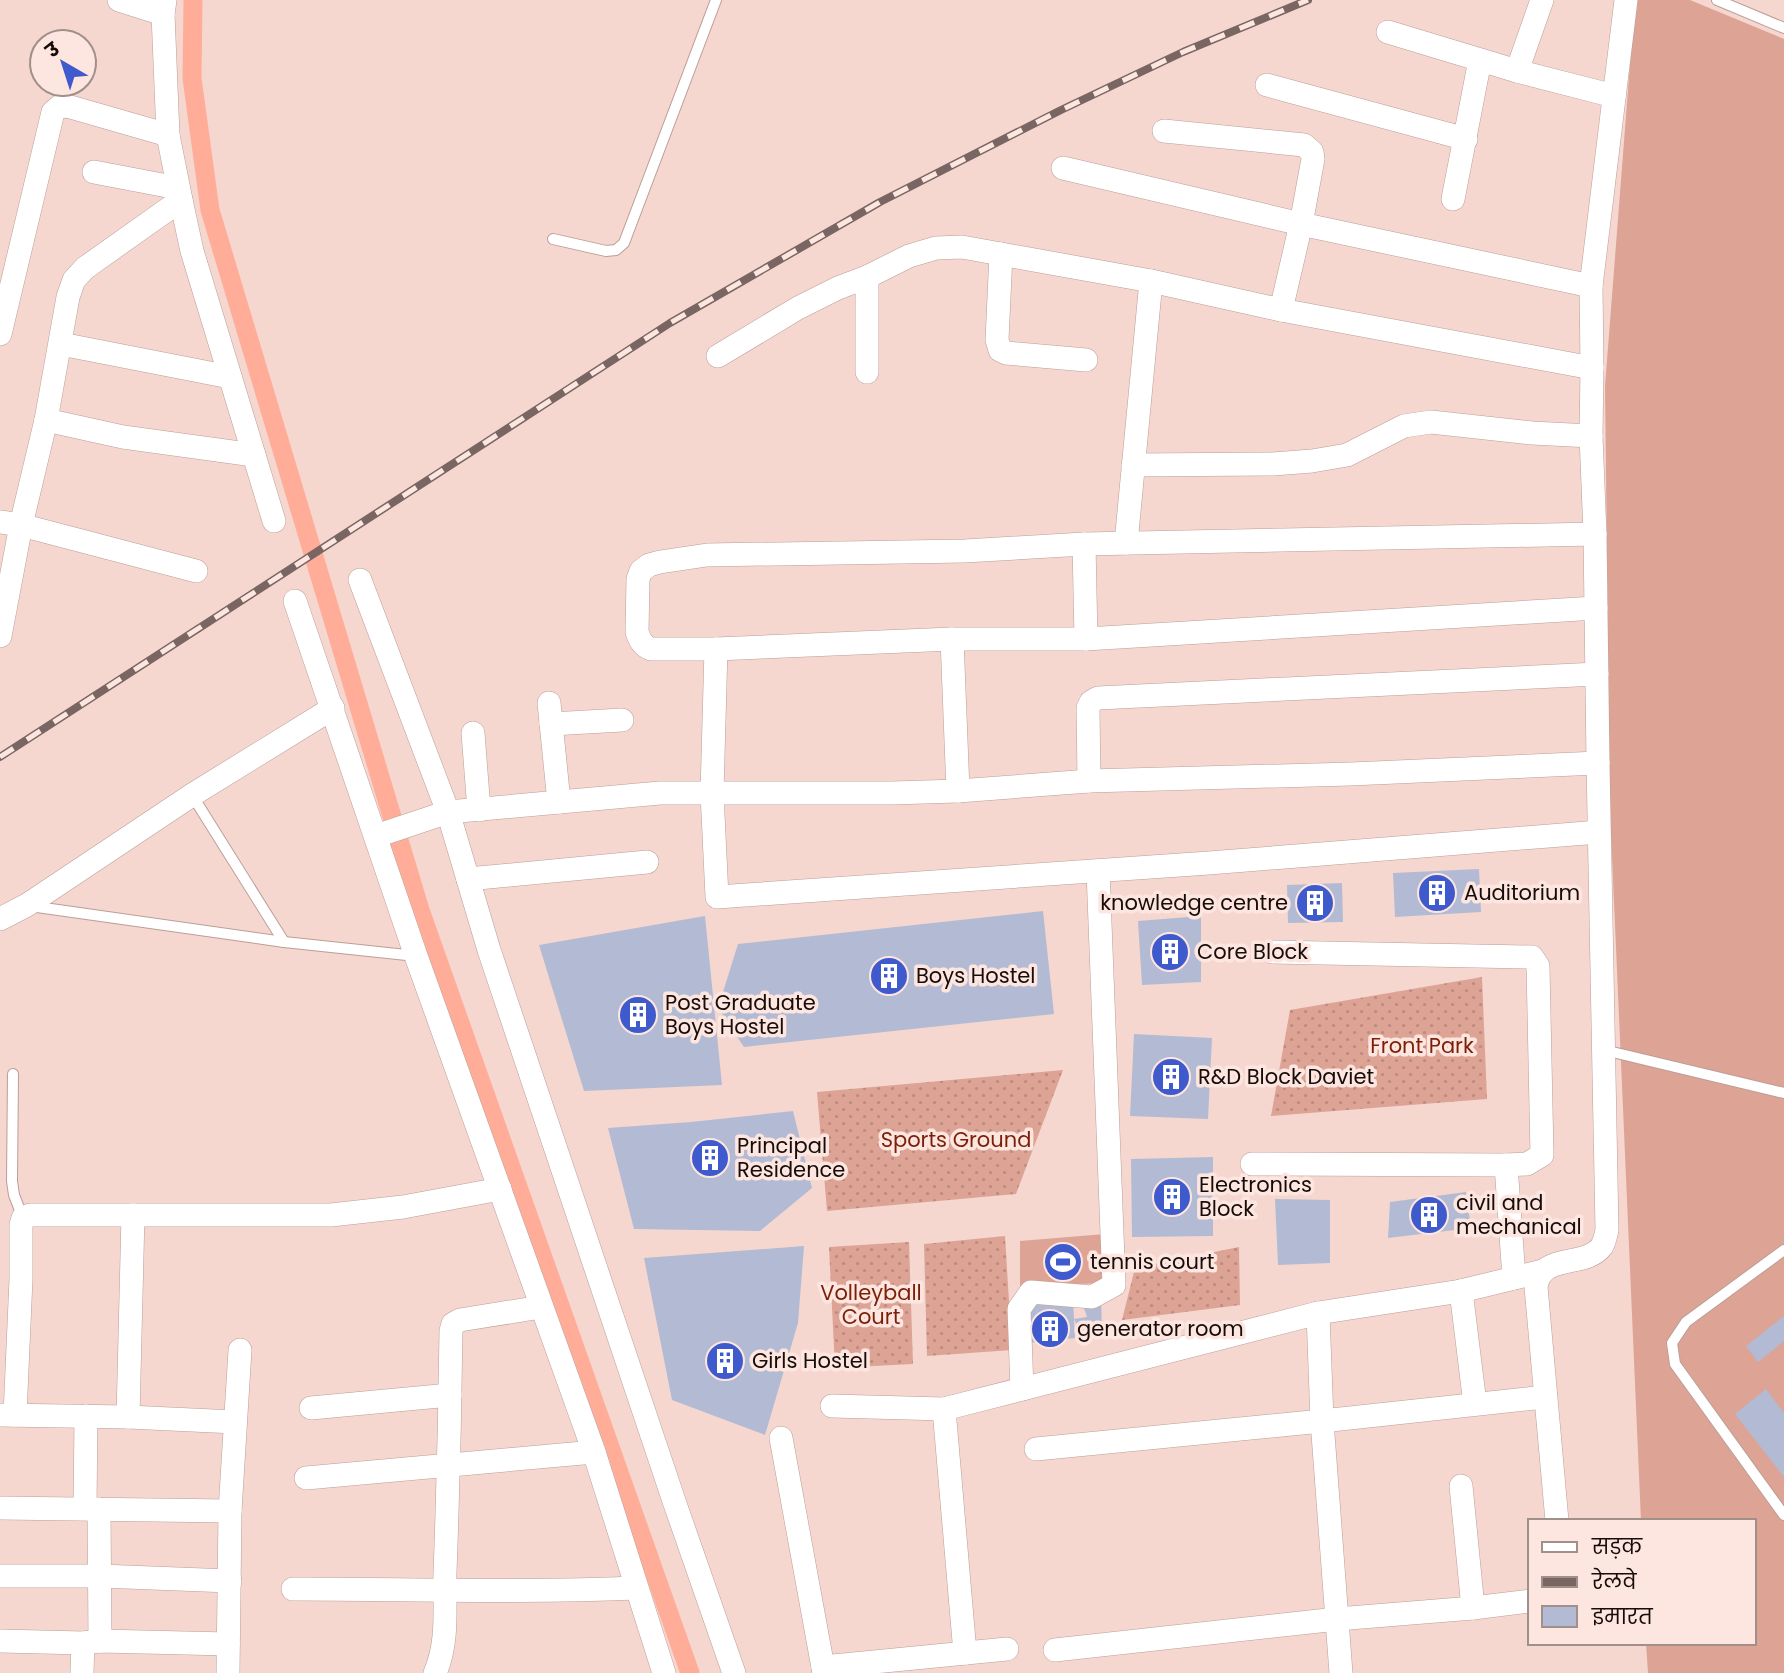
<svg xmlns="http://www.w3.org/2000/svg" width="1784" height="1673" viewBox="0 0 1784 1673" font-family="Poppins,'Noto Sans Devanagari',sans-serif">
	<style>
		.grass { fill: url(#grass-dots) }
		.pitch { fill: #dda395 }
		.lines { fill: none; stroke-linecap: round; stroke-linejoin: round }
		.canal { stroke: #ffad99; stroke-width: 19 }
		.building { fill: #b2bbd3 }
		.service-casing { stroke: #bb9e97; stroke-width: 12 }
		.minor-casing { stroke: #bb9e97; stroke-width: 24 }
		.service { stroke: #fff; stroke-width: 10 }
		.minor { stroke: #fff; stroke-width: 23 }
		.rail-casing { stroke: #796662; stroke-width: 8 }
		.rail { stroke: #fee6e0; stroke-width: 5; stroke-dasharray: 16; stroke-linecap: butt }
		.labels { text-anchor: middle; stroke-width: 7; stroke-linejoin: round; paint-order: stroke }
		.poi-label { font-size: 21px; fill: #160c0a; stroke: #fee6e0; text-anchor: start }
		.park-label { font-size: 21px; fill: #7c1f07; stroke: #fee6e0 }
	</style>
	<defs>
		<pattern id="grass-dots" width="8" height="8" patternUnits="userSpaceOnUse" patternTransform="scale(1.75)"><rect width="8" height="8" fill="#dda395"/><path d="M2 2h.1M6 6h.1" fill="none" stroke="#bd8b7f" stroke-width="1.8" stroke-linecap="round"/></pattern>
	</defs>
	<rect width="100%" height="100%" fill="#f5d7d0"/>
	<g class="grass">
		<polygon points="1482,977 1487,1099 1271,1116 1290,1010"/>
		<polygon points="1063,1070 1016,1194 827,1211 817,1092"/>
		<polygon points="1005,1236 1012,1350 927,1356 924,1244"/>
		<polygon points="909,1242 913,1364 835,1368 829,1247"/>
		<polygon points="1239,1247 1240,1305 1122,1320 1135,1268"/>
	</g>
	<g class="pitch">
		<polygon points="1635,0 1690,0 1784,39 1784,1673 1648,1673 1646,1643 1754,1643 1754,1521 1641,1521 1610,810 1605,386"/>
		<polygon points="1105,1234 1106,1283 1020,1286 1020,1241"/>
	</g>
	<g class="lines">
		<polyline class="canal" points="193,0 192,78 210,210 420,910 690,1673"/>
	</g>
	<g class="building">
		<polygon points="1479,869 1481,912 1395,917 1393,873"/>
		<polygon points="1342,883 1343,922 1288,923 1287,885"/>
		<polygon points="1043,911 1054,1014 744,1047 718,1008 738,944"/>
		<polygon points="705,916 722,1085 584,1091 539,945"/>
		<polygon points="1201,916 1201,982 1142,985 1138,921"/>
		<polygon points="1134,1034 1212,1038 1208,1119 1130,1116"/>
		<polygon points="793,1111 812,1188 760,1231 634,1229 608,1128 691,1122"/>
		<polygon points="1213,1157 1213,1236 1132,1237 1131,1159"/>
		<polygon points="1466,1192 1471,1228 1388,1238 1390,1202"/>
		<polygon points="1275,1199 1330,1200 1330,1263 1278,1265"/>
		<polygon points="804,1246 798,1323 765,1435 672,1400 644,1258"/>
		<polygon points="1101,1297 1102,1331 1083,1338 1074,1319 1075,1338 1027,1343 1023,1303 1073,1300 1074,1319 1087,1317 1081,1299"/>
		<polygon points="1784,1316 1784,1341 1758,1362 1746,1346"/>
		<polygon points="1766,1389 1784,1413 1784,1477 1735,1414"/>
	</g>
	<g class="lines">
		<defs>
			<g id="service">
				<polyline points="1717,0 1784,28"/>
				<polyline points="553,239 606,251 616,250 624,243 716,0"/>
				<polyline points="192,795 284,942"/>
				<polyline points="30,906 284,942 416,956"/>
				<polyline points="1604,1050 1784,1093"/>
				<polyline points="13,1074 12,1181 14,1195 23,1218"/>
				<polyline points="1784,1250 1686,1322 1672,1343 1675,1364 1784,1515"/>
			</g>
			<g id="minor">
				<polyline points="119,0 163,14"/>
				<polyline points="165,0 163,14 168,135 181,200 192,251 274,521"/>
				<polyline points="1388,32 1517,71 1614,96"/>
				<polyline points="1517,71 1542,0"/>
				<polyline points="1267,85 1466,139"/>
				<polyline points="1164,131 1304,145 1312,152 1313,159 1301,224 1281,310"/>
				<polyline points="1063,168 1301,224 1591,286"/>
				<polyline points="94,172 178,188"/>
				<polyline points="1453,199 1480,60"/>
				<polyline points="1001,254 997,340 1000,350 1006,353 1086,360"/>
				<polyline points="867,277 867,372"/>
				<polyline points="0,334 53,112 59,107 67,106 168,135"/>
				<polyline points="61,344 230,377"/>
				<polyline points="718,356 798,308 838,288 867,277 909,256 936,248 962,247 1151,281 1281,310 1592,368"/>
				<polyline points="46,420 123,437 254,455"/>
				<polyline points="1133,465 1273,464 1312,461 1347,455 1404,426 1431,422 1532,433 1591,436"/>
				<polyline points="0,522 21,525 196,571"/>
				<path d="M1595,534l-511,10 -119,7 -258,4 -47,7 -11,3 -8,6 -3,8 -1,53c3,9 6,14 14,17h65l236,-10h134l510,-31"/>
				<polyline points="1126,543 1151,281"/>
				<polyline points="1084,544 1086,639"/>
				<polyline points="360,580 448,812 489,950 674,1501 734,1673"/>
				<polyline points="295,601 416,956 594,1452 664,1673"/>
				<polyline points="0,636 21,525 46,420 68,297 74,280 85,268 181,200"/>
				<polyline points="952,639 958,791"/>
				<polyline points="716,649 712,793 717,897 1209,863 1599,832"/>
				<polyline points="549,703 559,802"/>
				<polyline points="551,724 622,720"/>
				<polyline points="473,733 479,810"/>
				<polyline points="1089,781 1088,708 1091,702 1098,698 1597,674"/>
				<polyline points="376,836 448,812 660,793 892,793 958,791 1089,781 1351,774 1598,763"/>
				<polyline points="468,879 647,862"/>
				<polyline points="0,919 27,905 192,795 333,708"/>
				<polyline points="1272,952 1532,957 1538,966 1542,1155 1527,1164 1506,1165"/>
				<polyline points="1252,1164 1506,1165 1514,1278"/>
				<polyline points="1461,1291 1475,1404"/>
				<polyline points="1318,1313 1322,1421 1341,1673"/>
				<polyline points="1022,1389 1019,1309 1031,1292 1092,1297 1114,1285 1098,871"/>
				<polyline points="832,1406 944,1409 1318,1313 1461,1291 1543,1271"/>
				<polyline points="311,1408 450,1395"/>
				<polyline points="944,1409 965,1653"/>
				<polyline points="0,1415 128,1417 235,1422"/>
				<polyline points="15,1415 21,1279 21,1225 23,1218 30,1215 331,1215 403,1207 500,1189"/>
				<polyline points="128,1417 133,1215"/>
				<polyline points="781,1438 824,1673"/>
				<polyline points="1036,1449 1322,1421 1545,1397"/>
				<polyline points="306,1478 594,1452"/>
				<polyline points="1461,1486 1473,1608"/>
				<polyline points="0,1508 230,1511"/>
				<polyline points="85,1508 86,1416"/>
				<polyline points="99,1509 100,1641"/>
				<path d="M1557,1521l-21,-234c5,-35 49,-18 66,-41 2,-4 4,-11 5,-16l-9,-467 -3,-229 -4,-98 1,-68 -1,-82 35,-286"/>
				<polyline points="0,1576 100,1576 230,1581"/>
				<path d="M293,1589c115,0 229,4 343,-1"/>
				<polyline points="0,1641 83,1643 100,1641 228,1644"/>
				<polyline points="1055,1650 1337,1619 1473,1608 1530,1601"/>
				<polyline points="823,1667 1007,1649"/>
				<polyline points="82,1673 83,1643"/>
				<polyline points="228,1673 230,1511 240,1350"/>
				<path d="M435,1673c14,-32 9,-67 10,-100 3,-81 5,-162 6,-242l2,-7 7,-4 81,-13"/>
			</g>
		</defs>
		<use href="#service" class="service-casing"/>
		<use href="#minor" class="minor-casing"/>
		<use href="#service" class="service"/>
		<use href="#minor" class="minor"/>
		<defs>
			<polyline id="rail" points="0,757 670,323 880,202 1061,110 1183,52 1308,0"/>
		</defs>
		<use href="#rail" class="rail-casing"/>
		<use href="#rail" class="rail"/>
	</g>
	<defs>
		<symbol id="building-disc" viewBox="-11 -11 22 22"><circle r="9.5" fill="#3f5acd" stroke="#fee6e0"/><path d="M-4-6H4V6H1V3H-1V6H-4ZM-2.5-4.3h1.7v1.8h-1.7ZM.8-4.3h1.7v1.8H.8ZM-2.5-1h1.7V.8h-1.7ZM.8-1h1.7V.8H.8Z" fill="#fff"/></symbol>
		<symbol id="stadium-disc" viewBox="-11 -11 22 22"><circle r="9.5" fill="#3f5acd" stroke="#fee6e0"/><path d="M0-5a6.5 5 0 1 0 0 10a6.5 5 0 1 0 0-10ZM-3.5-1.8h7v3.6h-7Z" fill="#fff"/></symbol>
	</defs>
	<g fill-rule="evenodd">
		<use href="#building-disc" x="1415" y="871" width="44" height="44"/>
		<use href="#building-disc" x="1293" y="881" width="44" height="44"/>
		<use href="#building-disc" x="1148" y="930" width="44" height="44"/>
		<use href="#building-disc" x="867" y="954" width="44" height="44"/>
		<use href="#building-disc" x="616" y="993" width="44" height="44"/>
		<use href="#building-disc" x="1149" y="1055" width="44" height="44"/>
		<use href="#building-disc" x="688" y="1136" width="44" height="44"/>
		<use href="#building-disc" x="1150" y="1175" width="44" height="44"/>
		<use href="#building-disc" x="1407" y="1193" width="44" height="44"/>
		<use href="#stadium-disc" x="1041" y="1240" width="44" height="44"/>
		<use href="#building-disc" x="1028" y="1307" width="44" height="44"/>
		<use href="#building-disc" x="703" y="1339" width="44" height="44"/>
	</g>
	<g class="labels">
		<g class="poi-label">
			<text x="1464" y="900">Auditorium</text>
			<text x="1288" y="910" text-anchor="end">knowledge centre</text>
			<text x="1197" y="959">Core Block</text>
			<text x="916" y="983">Boys Hostel</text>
			<text x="665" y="1010">Post Graduate<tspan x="665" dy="24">Boys Hostel</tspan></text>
			<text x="1198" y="1084">R&amp;D Block Daviet</text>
			<text x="737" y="1153">Principal<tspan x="737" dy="24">Residence</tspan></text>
			<text x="1199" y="1192">Electronics<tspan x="1199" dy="24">Block</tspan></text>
			<text x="1456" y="1210">civil and<tspan x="1456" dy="24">mechanical</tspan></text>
			<text x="1090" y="1269">tennis court</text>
			<text x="1077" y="1336">generator room</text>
			<text x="752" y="1368">Girls Hostel</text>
		</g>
		<g class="park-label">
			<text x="1422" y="1053">Front Park</text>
			<text x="956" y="1147">Sports Ground</text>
			<text x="871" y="1300">Volleyball<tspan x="871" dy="24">Court</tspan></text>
		</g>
	</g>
	<rect x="1528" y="1519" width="228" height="126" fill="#fee6e0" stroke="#a18f8a" stroke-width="2"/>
	<rect x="1542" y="1542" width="35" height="10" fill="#ffffff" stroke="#a18f8a" stroke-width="2"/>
	<text x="1592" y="1554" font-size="21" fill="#160c0a">सड़क</text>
	<rect x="1542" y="1577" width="35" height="10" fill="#796662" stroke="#a18f8a" stroke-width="2"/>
	<text x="1592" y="1589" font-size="21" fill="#160c0a">रेलवे</text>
	<rect x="1542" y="1606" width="35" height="21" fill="#b2bbd3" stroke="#a18f8a" stroke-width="2"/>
	<text x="1592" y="1624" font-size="21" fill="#160c0a">इमारत</text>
	<g transform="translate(63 63) rotate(321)"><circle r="33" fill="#fee6e0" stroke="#a18f8a" stroke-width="2"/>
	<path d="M0-5L12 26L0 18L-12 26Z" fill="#3f5acd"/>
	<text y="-10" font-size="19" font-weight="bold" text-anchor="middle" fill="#160c0a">उ</text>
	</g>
</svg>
